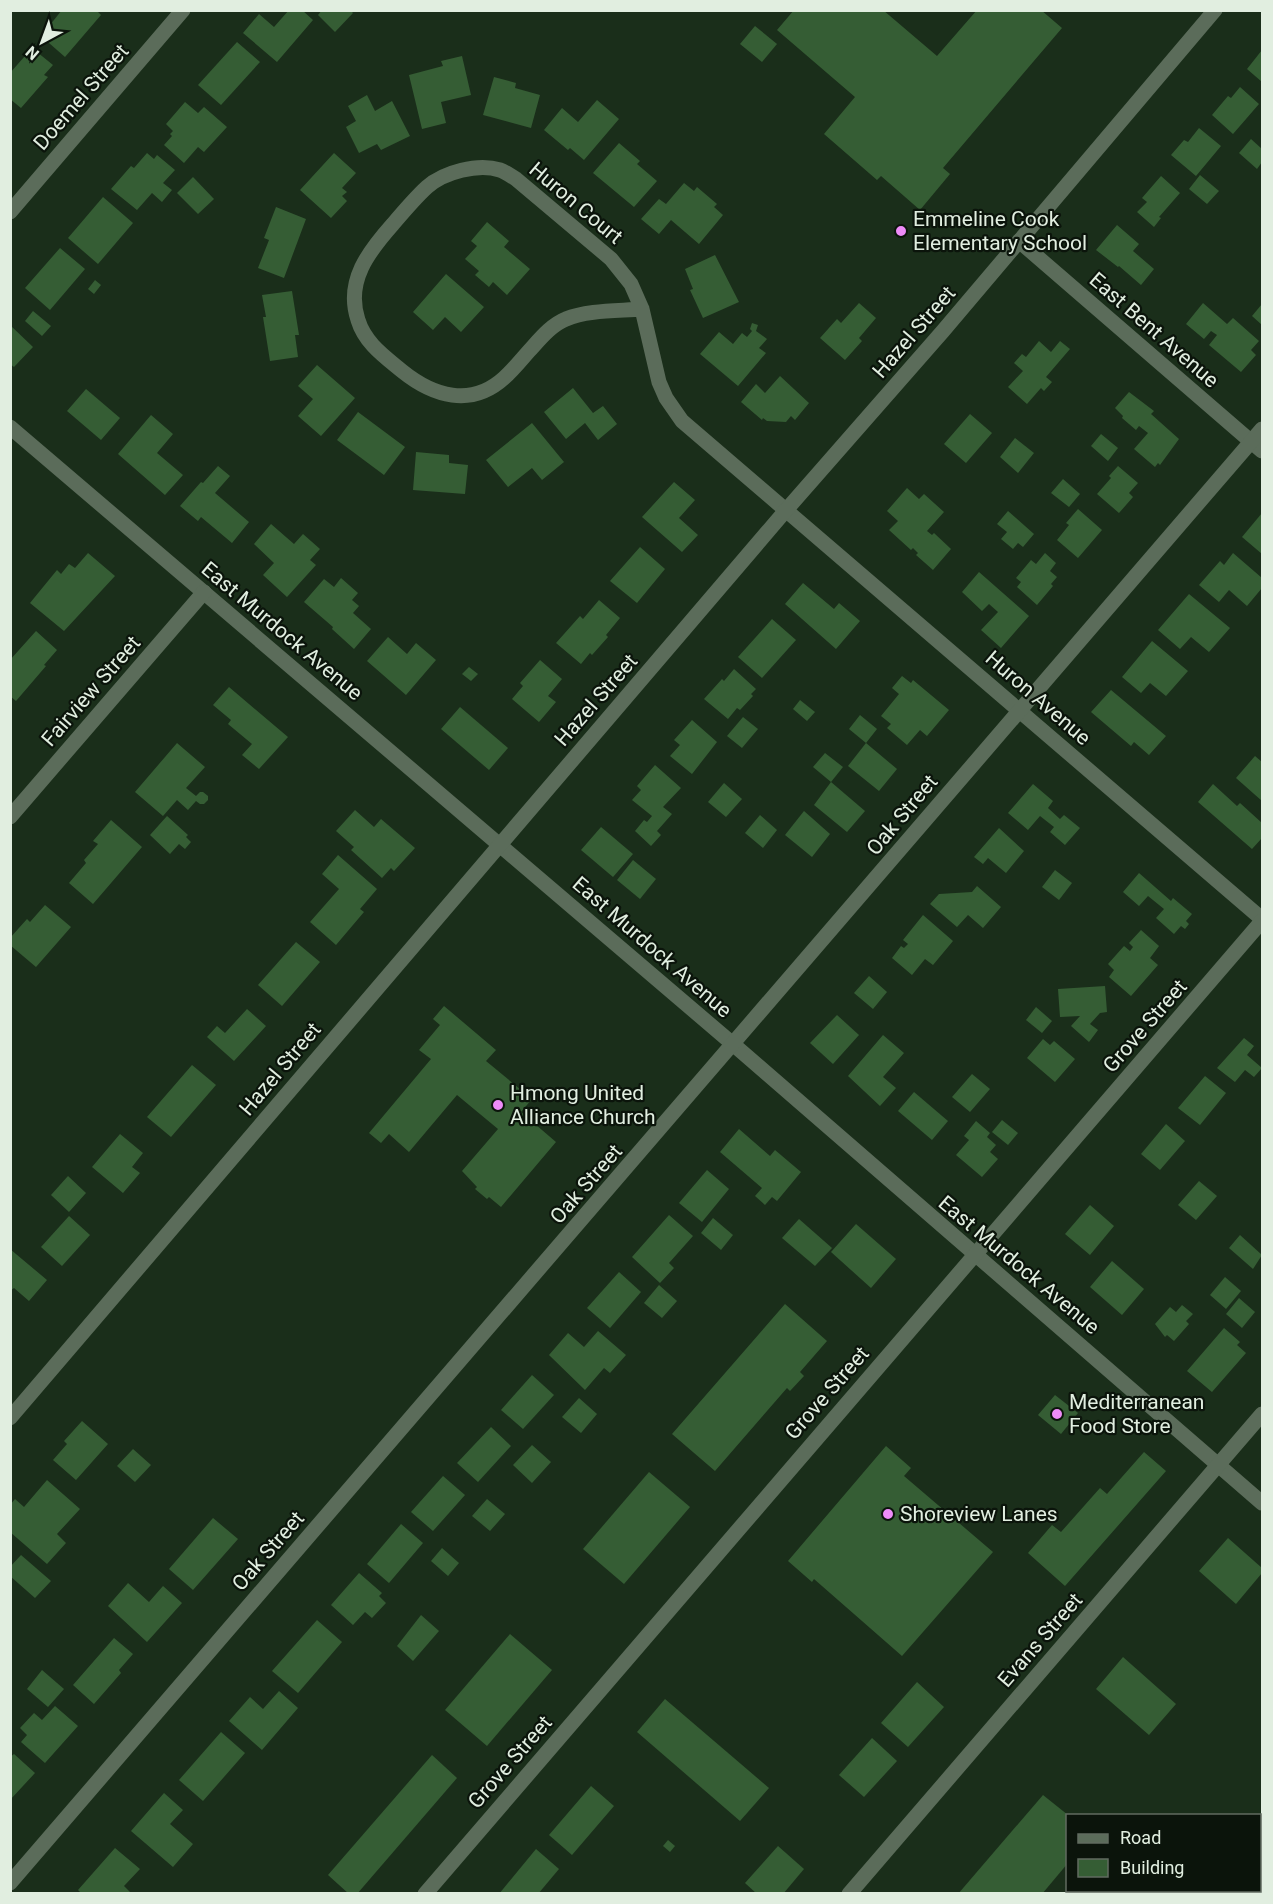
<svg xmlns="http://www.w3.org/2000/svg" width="1273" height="1904" viewBox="0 0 1273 1904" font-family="Roboto,sans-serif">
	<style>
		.building { fill: #355d34 }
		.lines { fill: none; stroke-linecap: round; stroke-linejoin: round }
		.minor { stroke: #5b6c5a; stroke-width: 15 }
		.poi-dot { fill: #ee8cf8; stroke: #0b140b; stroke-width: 2 }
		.labels { text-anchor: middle; stroke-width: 4.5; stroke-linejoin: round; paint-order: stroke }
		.street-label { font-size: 21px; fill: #e1eee0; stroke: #0b140b }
		.poi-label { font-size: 21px; fill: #e1eee0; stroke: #0b140b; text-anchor: start }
	</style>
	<rect width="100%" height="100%" fill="#1a2e1a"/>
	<g class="building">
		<polygon points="62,10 96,10 101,15 65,57 41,36"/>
		<polygon points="289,10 302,10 313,20 277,62 243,33 259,14 274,27"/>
		<polygon points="322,10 350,10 353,13 335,32 318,15"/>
		<polygon points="794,10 883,10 937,56 977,10 1041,10 1062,28 943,168 950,174 920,210 881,176 877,180 824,134 855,97 777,30"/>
		<polygon points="755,26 777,44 762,62 740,44"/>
		<polygon points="237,42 260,62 221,105 198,85"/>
		<polygon points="32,48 53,65 44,75 48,77 21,108 10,99 10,73"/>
		<polygon points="1262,50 1262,82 1247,69"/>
		<polygon points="462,56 471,95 441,102 446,123 422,129 409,75 443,66 441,61"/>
		<polygon points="494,77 516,83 515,88 540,95 531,128 483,115"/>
		<polygon points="1240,87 1259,104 1233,134 1212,115 1228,96 1231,98"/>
		<polygon points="367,95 375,111 392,101 410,136 381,150 377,144 359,153 346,127 356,121 348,106"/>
		<polygon points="597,100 619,119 584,160 570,148 568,150 544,130 562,108 578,122"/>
		<polygon points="185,102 198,113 204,107 227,127 204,152 198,147 184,163 164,145 172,136 170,134 173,131 166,124"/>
		<polygon points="1199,128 1221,146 1196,176 1171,155 1184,140 1188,142"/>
		<polygon points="1251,139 1262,149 1262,162 1257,169 1239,153"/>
		<polygon points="619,143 640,161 637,164 657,181 634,207 593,173"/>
		<polygon points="147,153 154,159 157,155 175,170 163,183 172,190 162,202 152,193 137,210 111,189 131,166 134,168"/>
		<polygon points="334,153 356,173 342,188 347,192 342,196 347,201 331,218 300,190"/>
		<polygon points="1200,175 1219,191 1207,204 1189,189"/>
		<polygon points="1161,176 1180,193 1159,217 1161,218 1154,227 1137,212 1147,202 1142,198"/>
		<polygon points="193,177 214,199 198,214 177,193"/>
		<polygon points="684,183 694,191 697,187 717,204 714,207 723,215 699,244 671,220 659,234 641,219 659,199 666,204"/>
		<polygon points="103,197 133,223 98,264 68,238"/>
		<polygon points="276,207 306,219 284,278 258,268 269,240 264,238"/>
		<polygon points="487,222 509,241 504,247 530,269 507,295 493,282 489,287 475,275 479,271 465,259 477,246 471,241"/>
		<polygon points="1117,225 1139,244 1133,251 1154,269 1141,285 1119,266 1118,267 1096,250"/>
		<polygon points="60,248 85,269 50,310 25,288"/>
		<polygon points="715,255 739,302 703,318 690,290 693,289 685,269"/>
		<polygon points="446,274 484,307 461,332 445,317 433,330 413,312"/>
		<polygon points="95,280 101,285 94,294 88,289"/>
		<polygon points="292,291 299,335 295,335 298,357 270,361 263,317 266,317 262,295"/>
		<polygon points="859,303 876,318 859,338 862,341 845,360 820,338 837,319 841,323"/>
		<polygon points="1203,303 1227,324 1233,318 1259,341 1251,350 1256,355 1241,372 1209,345 1217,335 1211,331 1204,339 1186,324"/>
		<polygon points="1262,304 1262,325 1252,316"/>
		<polygon points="33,311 51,326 42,336 25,321"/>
		<polygon points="752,323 758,325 756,331 767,339 759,348 766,353 738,386 700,354 719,332 733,344 742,333 747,337 752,331 750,329"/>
		<polygon points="10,325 33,347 14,367 10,364"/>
		<polygon points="1039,341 1051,352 1060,341 1070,349 1046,377 1052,382 1044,391 1041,388 1027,404 1008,387 1023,371 1014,363 1022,354 1026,357"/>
		<polygon points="317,365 355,398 321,436 298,416 313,399 298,386"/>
		<polygon points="780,376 809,403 795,420 791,416 786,422 767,421 763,418 762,420 741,402 756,384 765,393"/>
		<polygon points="573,388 593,413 603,406 617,424 598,440 585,423 566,439 544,412"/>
		<polygon points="86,389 120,418 101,440 67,411"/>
		<polygon points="1129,392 1154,411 1151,414 1179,439 1160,465 1158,463 1155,467 1134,449 1148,433 1139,426 1136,430 1122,418 1123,416 1115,408"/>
		<polygon points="358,412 405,447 384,475 337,440"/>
		<polygon points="970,414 992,433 966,463 944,444"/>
		<polygon points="151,415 173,434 157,453 183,475 165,495 118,454"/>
		<polygon points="532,423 564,462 542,480 532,468 508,487 486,460"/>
		<polygon points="1101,434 1118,448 1108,461 1091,446"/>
		<polygon points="1015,438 1034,453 1018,473 1000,457"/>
		<polygon points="416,452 449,455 449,463 468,465 465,494 413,490"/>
		<polygon points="218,466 230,476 215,493 249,522 232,543 201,517 198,521 180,506 201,482 203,483"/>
		<polygon points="1118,466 1138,483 1129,493 1133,497 1119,513 1097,494 1111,478 1109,476"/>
		<polygon points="1063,479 1080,494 1069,507 1051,493"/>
		<polygon points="674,482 695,500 679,518 698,535 682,552 642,517"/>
		<polygon points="907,488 919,499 924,494 944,512 927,531 932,535 934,533 951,549 933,570 916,555 918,553 913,548 911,550 889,530 898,521 887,511"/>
		<polygon points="1078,509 1102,530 1078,558 1057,540 1069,525 1066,523"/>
		<polygon points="1008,511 1034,534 1023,547 1018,543 1013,549 1001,539 1007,532 997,524"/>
		<polygon points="1262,513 1262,554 1242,537"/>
		<polygon points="271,524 294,544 303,534 320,549 310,560 316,565 287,597 263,575 274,563 254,544"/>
		<polygon points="640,547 665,569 637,603 610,581"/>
		<polygon points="88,553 115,576 64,631 30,603 57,570 61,574 69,564 75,568"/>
		<polygon points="1045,553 1056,563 1050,571 1057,577 1051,584 1053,586 1037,605 1017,587 1021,582 1016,578 1031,560 1036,564"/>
		<polygon points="1233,553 1262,578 1262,588 1247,606 1229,590 1219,602 1199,585 1220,561 1224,565"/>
		<polygon points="979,572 1029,616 1001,648 981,630 998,612 989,604 982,611 962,592"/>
		<polygon points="341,578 358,593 352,600 359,606 353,613 371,629 354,649 332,629 333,627 304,602 324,579 334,587"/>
		<polygon points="803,583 834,609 839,603 860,621 836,649 785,604"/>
		<polygon points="1189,594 1230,628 1209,652 1191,637 1180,649 1158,630"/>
		<polygon points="599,600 620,618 606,635 608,637 592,655 590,653 581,664 556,643 580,616 583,619"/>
		<polygon points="772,619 796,640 762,678 738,657"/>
		<polygon points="36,631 57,650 44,665 46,666 16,701 10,696 10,660"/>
		<polygon points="388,637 407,654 416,643 436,660 406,695 367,661"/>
		<polygon points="1152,641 1188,671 1166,696 1150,683 1141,693 1122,677"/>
		<polygon points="540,660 562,679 548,696 556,702 539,722 512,699 523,686 520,683"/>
		<polygon points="469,667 478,674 471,681 462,674"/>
		<polygon points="734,669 756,689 751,694 753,696 740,710 737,708 728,719 704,699 722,679 724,681"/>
		<polygon points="902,676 911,683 913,680 949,710 927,736 920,730 907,745 887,728 891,724 881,716 899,694 892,688"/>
		<polygon points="229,687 288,737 259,769 242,755 252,744 228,724 231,720 213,705"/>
		<polygon points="1111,690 1166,736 1149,755 1134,742 1131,746 1091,712"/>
		<polygon points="800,700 815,712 807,721 793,709"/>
		<polygon points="460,707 508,748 489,770 441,729"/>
		<polygon points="860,715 877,729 866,743 849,729"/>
		<polygon points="743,717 758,729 742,748 727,736"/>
		<polygon points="692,720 717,742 692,774 670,756 680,745 674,740"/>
		<polygon points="177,743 205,767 186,788 196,796 200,792 203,792 208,796 208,800 204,804 200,804 196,801 188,810 177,800 163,816 135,792"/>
		<polygon points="866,743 897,769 879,791 848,766"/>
		<polygon points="825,753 843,767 831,782 813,767"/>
		<polygon points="1255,756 1262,762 1262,801 1236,778"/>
		<polygon points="655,765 681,788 663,807 672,814 657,831 661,835 651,846 635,831 644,820 647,822 652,816 632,800 641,790 637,786"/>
		<polygon points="831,782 865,811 847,832 814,805"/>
		<polygon points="724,783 742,799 726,817 708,802"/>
		<polygon points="1033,784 1053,801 1048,808 1060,819 1064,815 1080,828 1065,845 1050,832 1054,827 1040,816 1028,830 1008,813"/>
		<polygon points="1213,784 1237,806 1240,803 1262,823 1262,838 1252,849 1198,802"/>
		<polygon points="355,810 374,827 381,819 415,848 394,871 391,868 382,878 351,850 354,847 336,831"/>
		<polygon points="804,811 830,834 812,857 785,835"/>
		<polygon points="760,815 777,830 763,848 745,833"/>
		<polygon points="167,816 188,835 186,837 191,842 185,849 179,844 170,854 150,835"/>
		<polygon points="111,820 142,847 93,904 69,883 86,863 84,860 98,844 93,841"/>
		<polygon points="601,827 633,854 613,877 581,850"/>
		<polygon points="999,828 1024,851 1006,873 988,858 983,864 974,857"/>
		<polygon points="338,855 377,889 360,909 364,912 336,945 310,922 339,889 322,874"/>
		<polygon points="633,860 656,879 640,899 617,880"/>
		<polygon points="1055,870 1072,883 1059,900 1042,887"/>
		<polygon points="1139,873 1171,901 1173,898 1192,914 1186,921 1189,924 1185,929 1181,926 1174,934 1156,918 1164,909 1148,896 1139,906 1123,892"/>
		<polygon points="977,886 1001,907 983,928 968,915 957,927 930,904 939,894 972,892"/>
		<polygon points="45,905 71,927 36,967 10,945 10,938 27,919 30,922"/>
		<polygon points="923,915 953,941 933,965 925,959 912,975 892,958 901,946 904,948 908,944 903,940"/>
		<polygon points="1141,930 1159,946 1150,958 1158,965 1131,996 1109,977 1114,970 1108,964 1124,946 1130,951 1133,947 1129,943"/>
		<polygon points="296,942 320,962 282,1006 258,985"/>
		<polygon points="869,976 887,992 873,1009 854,993"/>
		<polygon points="1105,986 1107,1012 1100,1013 1090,1024 1098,1030 1089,1042 1071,1026 1080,1016 1060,1017 1058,989"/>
		<polygon points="444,1006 496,1050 486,1061 532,1099 521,1112 556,1142 501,1207 489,1197 487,1199 475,1189 477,1187 462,1171 498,1129 457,1095 409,1152 389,1134 381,1143 369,1133 431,1059 419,1050 440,1025 433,1019"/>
		<polygon points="1036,1007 1052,1021 1042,1033 1026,1020"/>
		<polygon points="247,1009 266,1026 234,1061 207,1037 217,1026 225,1033"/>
		<polygon points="837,1015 859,1035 833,1064 810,1043"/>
		<polygon points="883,1035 904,1053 883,1077 896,1088 880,1106 848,1076"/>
		<polygon points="1244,1038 1254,1046 1247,1055 1262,1068 1254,1077 1245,1070 1235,1082 1217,1068"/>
		<polygon points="1043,1039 1050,1045 1054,1041 1075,1059 1055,1082 1027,1058"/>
		<polygon points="192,1065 216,1085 171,1137 147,1117"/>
		<polygon points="972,1074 990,1089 970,1112 952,1097"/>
		<polygon points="1205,1076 1226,1093 1200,1125 1178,1108"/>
		<polygon points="914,1092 948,1121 932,1140 898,1111"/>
		<polygon points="1002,1120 1018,1133 1008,1145 992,1132"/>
		<polygon points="976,1121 990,1133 987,1137 996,1145 990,1152 998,1159 982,1177 956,1155 969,1140 964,1136"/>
		<polygon points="1166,1124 1185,1141 1160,1170 1141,1154"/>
		<polygon points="739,1129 770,1156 775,1150 801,1172 777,1201 772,1197 765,1205 755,1196 762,1188 720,1152"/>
		<polygon points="120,1134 143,1153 132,1167 140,1173 123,1193 92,1167"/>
		<polygon points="707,1170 729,1189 702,1222 679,1203"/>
		<polygon points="68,1176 86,1193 69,1212 51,1195"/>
		<polygon points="1199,1181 1217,1196 1196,1220 1178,1205"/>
		<polygon points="1090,1205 1114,1226 1090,1255 1065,1234"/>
		<polygon points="669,1215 693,1236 669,1263 674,1268 660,1283 632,1257"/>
		<polygon points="69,1216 90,1235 62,1266 41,1247"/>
		<polygon points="713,1218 733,1235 721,1250 701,1233"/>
		<polygon points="799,1219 832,1248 815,1266 782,1238"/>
		<polygon points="856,1224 896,1259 871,1288 831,1252"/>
		<polygon points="1240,1235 1262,1255 1253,1269 1229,1248"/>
		<polygon points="10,1249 47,1280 29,1301 14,1288 10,1291"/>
		<polygon points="1112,1261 1144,1289 1122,1315 1090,1287"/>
		<polygon points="619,1272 641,1292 610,1328 587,1308"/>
		<polygon points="1225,1277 1241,1291 1226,1309 1210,1295"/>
		<polygon points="659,1285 677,1301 662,1318 644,1303"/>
		<polygon points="1239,1298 1255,1312 1242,1328 1226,1314"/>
		<polygon points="785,1304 827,1341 800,1372 804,1376 790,1391 787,1388 715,1471 672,1434"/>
		<polygon points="1182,1305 1193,1314 1186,1321 1189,1324 1174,1341 1167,1335 1165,1337 1155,1324 1170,1307 1176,1312"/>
		<polygon points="1224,1328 1240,1342 1237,1345 1246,1353 1212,1392 1187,1371"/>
		<polygon points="598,1331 626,1355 610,1373 604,1368 585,1390 549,1355 568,1333 584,1347"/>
		<polygon points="532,1375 554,1395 523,1429 501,1410"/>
		<polygon points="1055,1395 1078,1413 1061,1434 1038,1415"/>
		<polygon points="579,1398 597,1414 581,1433 562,1417"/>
		<polygon points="82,1421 108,1444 76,1480 53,1460 67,1444 64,1441"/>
		<polygon points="491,1427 511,1446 478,1482 457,1463"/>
		<polygon points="532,1445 551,1462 532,1483 513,1465"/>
		<polygon points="886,1446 911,1468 904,1476 993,1552 902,1656 814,1579 812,1582 788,1561"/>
		<polygon points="133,1449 151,1465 135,1482 117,1466"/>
		<polygon points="1144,1452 1166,1471 1065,1586 1028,1553 1052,1525 1061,1532 1100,1488 1107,1494"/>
		<polygon points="649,1472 690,1507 624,1584 583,1549"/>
		<polygon points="443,1476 465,1495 433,1531 411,1512"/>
		<polygon points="47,1480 80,1509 57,1534 66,1543 47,1564 10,1532 10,1505 15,1499 24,1507"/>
		<polygon points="487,1499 505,1514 490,1531 472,1516"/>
		<polygon points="213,1518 238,1539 193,1590 169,1569"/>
		<polygon points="401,1524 423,1543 389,1583 367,1564"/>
		<polygon points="1228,1538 1262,1568 1262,1573 1236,1604 1199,1571"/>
		<polygon points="442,1548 459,1563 448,1576 431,1561"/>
		<polygon points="21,1555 51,1581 35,1598 10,1576 10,1567"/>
		<polygon points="359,1573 382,1593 379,1596 386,1603 372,1618 365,1612 353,1625 331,1605"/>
		<polygon points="128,1583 149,1602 163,1586 182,1603 147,1642 108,1606"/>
		<polygon points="421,1615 439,1631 413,1661 397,1646"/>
		<polygon points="317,1620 342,1642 298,1693 272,1671"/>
		<polygon points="510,1634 552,1670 487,1746 445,1710"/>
		<polygon points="114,1638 133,1654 119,1670 121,1673 94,1704 73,1685"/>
		<polygon points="1123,1657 1176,1704 1149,1735 1096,1689"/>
		<polygon points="42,1670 64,1689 48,1707 27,1689"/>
		<polygon points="917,1682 944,1707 908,1747 881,1723"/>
		<polygon points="279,1691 298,1708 262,1750 229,1721 250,1697 263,1709"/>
		<polygon points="665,1699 769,1788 740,1821 637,1732"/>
		<polygon points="55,1706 78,1726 45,1763 21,1742 27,1735 20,1728 34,1713 42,1720"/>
		<polygon points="221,1732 245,1753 203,1801 179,1780"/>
		<polygon points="872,1738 897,1761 864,1797 839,1775"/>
		<polygon points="14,1754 35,1773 10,1800 10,1757"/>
		<polygon points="432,1755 457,1778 357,1894 349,1894 328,1875"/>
		<polygon points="591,1786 614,1806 572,1855 549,1835"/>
		<polygon points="164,1793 183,1810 170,1824 193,1844 173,1867 131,1831"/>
		<polygon points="1043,1795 1068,1815 1068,1863 1042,1894 958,1894"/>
		<polygon points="668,1840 675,1846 670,1852 663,1846"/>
		<polygon points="778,1846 804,1869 783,1894 757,1894 745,1883"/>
		<polygon points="115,1848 140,1869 124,1886 132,1894 82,1894 78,1890"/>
		<polygon points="536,1849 559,1869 538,1894 499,1894"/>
		<polygon points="1133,1890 1219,1890 1217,1894 1131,1894"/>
	</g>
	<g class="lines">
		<g class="minor">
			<polyline points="10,212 183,10"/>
			<polyline points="1019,241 1262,451"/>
			<path d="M642,309c-23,2 -55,1 -76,10 -15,6 -26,20 -37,32 -8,9 -16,19 -25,27 -33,30 -71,18 -102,-7 -18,-15 -37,-28 -44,-51 -13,-39 11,-69 35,-96 11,-13 22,-26 34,-37 17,-15 51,-24 73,-17 6,2 11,6 16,9l95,80 20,25 11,25 17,73 7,16 16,23 580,498"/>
			<polyline points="10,427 734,1045 1262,1503"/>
			<polyline points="10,817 204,592"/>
			<polyline points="10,1418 787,509 943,331 1215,10"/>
			<polyline points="10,1883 1262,429"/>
			<path d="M425,1894c278,-325 559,-648 837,-973"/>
			<polyline points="849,1894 1262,1414"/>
		</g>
	</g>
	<g class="poi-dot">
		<circle cx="901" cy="231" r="6"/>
		<circle cx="498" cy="1105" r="6"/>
		<circle cx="1057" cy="1414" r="6"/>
		<circle cx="888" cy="1514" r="6"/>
	</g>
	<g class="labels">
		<g class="street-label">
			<text transform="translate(81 97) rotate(-49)" y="7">Doemel Street</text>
			<text transform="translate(576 203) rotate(40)" y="7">Huron Court</text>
			<text transform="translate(1154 330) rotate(41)" y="7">East Bent Avenue</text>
			<text transform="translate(914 332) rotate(-49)" y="7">Hazel Street</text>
			<text transform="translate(282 631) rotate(40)" y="7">East Murdock Avenue</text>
			<text transform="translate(91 691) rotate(-49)" y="7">Fairview Street</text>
			<text transform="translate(1038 698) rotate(41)" y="7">Huron Avenue</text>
			<text transform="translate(596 700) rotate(-49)" y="7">Hazel Street</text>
			<text transform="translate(902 815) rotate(-50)" y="7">Oak Street</text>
			<text transform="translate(652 947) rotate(41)" y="7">East Murdock Avenue</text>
			<text transform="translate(1145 1026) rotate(-49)" y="7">Grove Street</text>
			<text transform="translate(280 1069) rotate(-50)" y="7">Hazel Street</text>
			<text transform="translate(586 1184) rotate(-49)" y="7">Oak Street</text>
			<text transform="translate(1019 1265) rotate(40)" y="7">East Murdock Avenue</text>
			<text transform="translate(827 1393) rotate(-49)" y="7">Grove Street</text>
			<text transform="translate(268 1551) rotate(-49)" y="7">Oak Street</text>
			<text transform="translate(1040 1640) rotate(-49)" y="7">Evans Street</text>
			<text transform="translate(510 1762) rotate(-49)" y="7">Grove Street</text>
		</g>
		<g class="poi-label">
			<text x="913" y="226">Emmeline Cook<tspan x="913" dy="24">Elementary School</tspan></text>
			<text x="510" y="1100">Hmong United<tspan x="510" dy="24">Alliance Church</tspan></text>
			<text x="1069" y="1409">Mediterranean<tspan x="1069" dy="24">Food Store</tspan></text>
			<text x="900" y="1521">Shoreview Lanes</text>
		</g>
	</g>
	<rect width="1273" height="1904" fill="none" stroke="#e1eee0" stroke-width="24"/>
	<rect x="1066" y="1814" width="195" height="78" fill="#0b140b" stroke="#616b60" stroke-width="1.5"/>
	<rect x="1078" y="1834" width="30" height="9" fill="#5b6c5a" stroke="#616b60" stroke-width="1.5"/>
	<text x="1120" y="1844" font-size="18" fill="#e1eee0">Road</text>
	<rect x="1078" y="1859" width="30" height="18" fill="#355d34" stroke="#616b60" stroke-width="1.5"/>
	<text x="1120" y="1874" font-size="18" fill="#e1eee0">Building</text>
	<g transform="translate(42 42) rotate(221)" stroke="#0b140b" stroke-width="4.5" paint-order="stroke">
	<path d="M0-4.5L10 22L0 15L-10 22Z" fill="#e1eee0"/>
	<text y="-9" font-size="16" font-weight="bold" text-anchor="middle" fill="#e1eee0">N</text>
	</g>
</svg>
